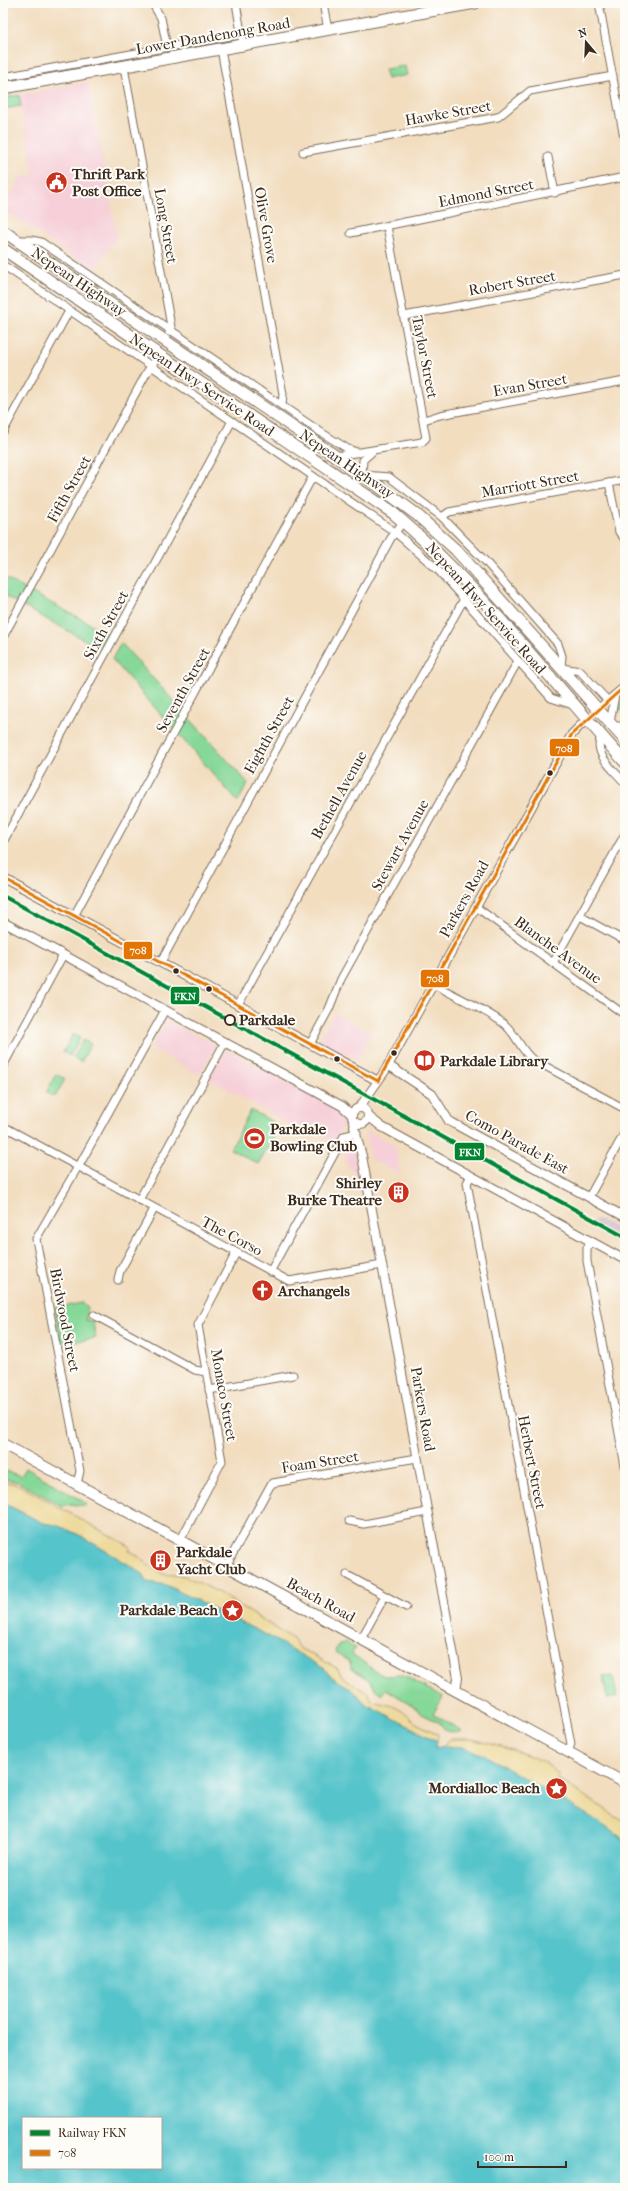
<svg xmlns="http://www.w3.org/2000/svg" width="628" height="2191" viewBox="0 0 628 2191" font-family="'IM FELL French Canon',serif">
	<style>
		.built { fill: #f6cfd8 }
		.industrial { fill: #d1bdca }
		.green { fill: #86d899; stroke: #60815c }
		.sand { fill: #eeda9e; stroke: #94825e }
		.water { fill: #56c4cb; stroke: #487774; fill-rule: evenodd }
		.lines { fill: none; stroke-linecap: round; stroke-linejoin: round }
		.minor-casing { stroke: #7b6956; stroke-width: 9 }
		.tertiary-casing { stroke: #7b6956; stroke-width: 10 }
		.primary-casing { stroke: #7b6956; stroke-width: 12 }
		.trunk-casing { stroke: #7b6956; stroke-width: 13 }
		.minor { stroke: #fff; stroke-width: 7 }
		.tertiary { stroke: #fff; stroke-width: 8 }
		.primary { stroke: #fff; stroke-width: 10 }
		.trunk { stroke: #fff; stroke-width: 11 }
		.bus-1-casing { stroke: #fdfcf7; stroke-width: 6 }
		.bus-1 { stroke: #e27504; stroke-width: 3 }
		.rail-1-casing { stroke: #fdfcf7; stroke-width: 7 }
		.rail-1 { stroke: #028430; stroke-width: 4 }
		.bus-dot { fill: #3b2a1e; stroke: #fdfcf7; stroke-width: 1.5 }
		.stop-dot { fill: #fdfcf7; stroke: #3b2a1e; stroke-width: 2 }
		.labels { text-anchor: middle; stroke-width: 4; stroke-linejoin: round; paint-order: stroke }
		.street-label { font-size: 15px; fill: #3b2a1e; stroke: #fdfcf7 }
		.poi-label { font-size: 15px; font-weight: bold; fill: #3b2a1e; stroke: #fdfcf7; text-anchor: start }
		.stop-label { font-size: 15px; font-weight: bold; fill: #3b2a1e; stroke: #fdfcf7; text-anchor: start }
		.line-badge { stroke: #fdfcf7; stroke-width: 1.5 }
		.badge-label { font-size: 11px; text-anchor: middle; font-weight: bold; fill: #fff }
	</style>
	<rect width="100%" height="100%" fill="#fdfcf7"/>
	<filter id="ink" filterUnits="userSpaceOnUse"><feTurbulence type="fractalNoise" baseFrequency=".025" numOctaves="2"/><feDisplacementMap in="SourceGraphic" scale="8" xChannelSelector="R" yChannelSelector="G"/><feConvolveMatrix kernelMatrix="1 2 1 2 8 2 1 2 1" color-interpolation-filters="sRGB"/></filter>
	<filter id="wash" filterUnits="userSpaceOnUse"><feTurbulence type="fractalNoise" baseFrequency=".012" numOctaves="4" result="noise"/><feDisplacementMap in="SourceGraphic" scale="16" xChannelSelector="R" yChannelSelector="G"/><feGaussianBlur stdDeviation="0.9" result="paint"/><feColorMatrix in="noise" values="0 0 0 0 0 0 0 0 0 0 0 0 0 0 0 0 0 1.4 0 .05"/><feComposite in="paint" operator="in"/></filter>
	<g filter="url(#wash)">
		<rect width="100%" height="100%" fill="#f2ddbf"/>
		<g class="built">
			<polygon points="88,82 117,237 94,271 3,209 3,205 23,175 27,177 34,174 19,95"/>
			<polygon points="334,1013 372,1033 357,1061 319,1040"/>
			<polygon points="166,1020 216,1045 199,1075 151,1048"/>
			<polygon points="226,1049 348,1116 334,1142 308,1128 295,1127 209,1079"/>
			<polygon points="366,1130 396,1146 400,1174 370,1159"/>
			<polygon points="353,1138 360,1175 355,1175 346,1162 343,1146 348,1139"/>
		</g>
		<polygon class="industrial" points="597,1219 625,1231 625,1244 588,1225"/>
		<g class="green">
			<polygon points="405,66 407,75 387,79 385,69"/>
			<polygon points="19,95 21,106 3,109 3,98"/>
			<polygon points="3,577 107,633 99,648 3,595"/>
			<polygon points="121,643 248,783 238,802 112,659"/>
			<polygon points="625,698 625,714 617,705"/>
			<polygon points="73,1034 80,1038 70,1056 63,1052"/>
			<polygon points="83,1040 91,1044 81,1062 73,1058"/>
			<polygon points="56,1074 65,1079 55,1097 46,1093"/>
			<polygon points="251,1110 280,1126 258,1164 230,1149"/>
			<polygon points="82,1303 88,1307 86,1320 93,1322 96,1338 61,1344 55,1308"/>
			<polygon points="26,1468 86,1503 85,1506 70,1504 62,1506 18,1482 3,1479 3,1470 21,1476"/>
			<path d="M345,1642l10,6 -3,6 28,20 5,2 18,-1 40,22 -10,17 29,17 -7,2 -9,-2 -6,-8 -18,-9 -10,-9 -26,-16 -5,6c-10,-12 -12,-17 -29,-26l-3,-8 -14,-9 2,-6z"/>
			<polygon points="613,1676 617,1697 607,1699 603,1677"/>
		</g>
		<g class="sand">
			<polygon points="3,1482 17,1484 131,1547 129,1550 162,1574 185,1576 216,1591 293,1639 299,1648 337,1668 343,1678 369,1694 372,1701 393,1706 407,1714 416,1723 438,1734 437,1741 366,1704 357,1694 329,1675 270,1637 166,1585 147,1582 143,1574 131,1566 79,1535 64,1528 43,1523 3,1503"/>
			<path d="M450,1739h22l44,12 27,10 15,13v5l67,43v18c-27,-18 -54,-33 -82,-49 -31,-19 -62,-44 -99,-45z"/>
		</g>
		<path class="water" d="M3,1503l40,20 13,2 23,10 52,31 12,8 4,8 19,3 104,52 55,32 4,6 21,13 16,16 71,37 -1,7 8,-2 19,1 23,9 105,61 34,23v348h-622zM23,2118h138v50h-138z"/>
	</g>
	<g filter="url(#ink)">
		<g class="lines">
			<defs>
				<g id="minor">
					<polyline points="152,3 161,18 167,47"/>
					<polyline points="236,3 242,38"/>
					<polyline points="323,3 328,30"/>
					<polyline points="599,3 625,143"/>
					<polyline points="221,49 283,394 282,405"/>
					<polyline points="124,67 169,315 171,327 169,332"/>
					<polyline points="3,77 242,34"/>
					<polyline points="303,152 498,117 530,91 613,76"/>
					<polyline points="548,157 555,193"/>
					<polyline points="351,233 625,177"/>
					<polyline points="17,240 31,240 41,242 322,433 348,449 359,453"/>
					<polyline points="3,265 395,532 437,569 551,698 573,705"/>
					<polyline points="404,316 625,275"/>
					<polyline points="424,420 440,415 625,381"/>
					<polyline points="3,432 69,311"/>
					<polyline points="336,456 422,442 426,438 387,226"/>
					<polyline points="362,474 363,460 372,452"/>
					<polyline points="364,475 389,477 442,517 485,561 558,644 562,656 561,667"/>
					<polyline points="609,483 619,532 625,539"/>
					<polyline points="442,517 449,512 625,480"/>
					<polyline points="3,637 147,372 159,355"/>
					<polyline points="562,668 580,671 608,701"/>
					<polyline points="598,709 625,686"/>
					<polyline points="610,723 615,695"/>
					<polyline points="613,726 625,726"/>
					<path d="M602,735c-11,18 12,35 23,48"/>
					<polyline points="3,842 232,421"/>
					<polyline points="476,907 625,1015"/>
					<polyline points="74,916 313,476"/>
					<polyline points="580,916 625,941"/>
					<polyline points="161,962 391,538 403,522"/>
					<polyline points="553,963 625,834"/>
					<path d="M433,984c20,11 53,26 70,39 13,10 17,26 29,36l93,50"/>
					<polyline points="238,1005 464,599"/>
					<polyline points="310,1044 329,1009 341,979 518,661"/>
					<polyline points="3,1066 63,955"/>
					<polyline points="3,1126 75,1165"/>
					<polyline points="80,1164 165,1010"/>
					<polyline points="81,1168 289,1281 382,1265"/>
					<polyline points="76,1170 36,1239 80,1471 77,1484"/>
					<polyline points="471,1176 467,1183 468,1188 571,1744 568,1752"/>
					<polyline points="589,1197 625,1132"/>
					<polyline points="139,1200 225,1042"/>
					<polyline points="591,1242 587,1248 587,1261 625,1466"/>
					<polyline points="270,1272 344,1136 357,1133"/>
					<polyline points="118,1280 120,1271 154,1209"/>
					<polyline points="94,1315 195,1370 206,1372"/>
					<polyline points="209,1390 293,1375"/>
					<polyline points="349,1521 364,1524 427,1512"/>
					<polyline points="180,1541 222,1461 198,1325 236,1253"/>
					<polyline points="226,1566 270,1486 273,1483 417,1458"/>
					<polyline points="347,1575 406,1607"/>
					<polyline points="361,1639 385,1596"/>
				</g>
				<g id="tertiary">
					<polyline points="3,877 378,1081"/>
					<polyline points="3,922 342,1106 352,1115"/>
					<polyline points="388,1065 432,1094 449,1121 625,1217"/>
					<polyline points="359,1108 385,1071 572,734 587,719"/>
					<circle cx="360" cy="1116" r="8"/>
					<polyline points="368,1116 382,1127 625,1260"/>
					<polyline points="355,1122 354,1127 362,1156 458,1678 456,1691"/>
				</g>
				<polyline id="primary" points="3,1444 625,1783"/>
				<g id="trunk">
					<polyline points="3,88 475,3"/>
					<polyline points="3,231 362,474 416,514 456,550 625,740"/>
					<path d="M3,249l390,264c87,73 156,166 232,249"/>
				</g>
			</defs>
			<use href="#minor" class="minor-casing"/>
			<use href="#tertiary" class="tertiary-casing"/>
			<use href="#primary" class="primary-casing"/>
			<use href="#trunk" class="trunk-casing"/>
			<use href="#minor" class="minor"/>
			<use href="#tertiary" class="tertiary"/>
			<use href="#primary" class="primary"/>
			<use href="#trunk" class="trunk"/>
			<defs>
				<g id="bus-1">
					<polyline points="3,877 378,1081"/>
					<polyline points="378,1081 572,734 625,686"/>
				</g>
			</defs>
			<use href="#bus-1" class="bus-1-casing"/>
			<use href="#bus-1" class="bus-1"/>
			<defs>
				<polyline id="rail-1" points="3,896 625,1237"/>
			</defs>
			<use href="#rail-1" class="rail-1-casing"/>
			<use href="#rail-1" class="rail-1"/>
		</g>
	</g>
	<defs>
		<symbol id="civic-disc" viewBox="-11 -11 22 22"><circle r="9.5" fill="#c8321e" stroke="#fdfcf7"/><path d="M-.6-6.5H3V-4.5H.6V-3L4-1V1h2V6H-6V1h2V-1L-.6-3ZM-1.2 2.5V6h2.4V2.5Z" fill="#fff"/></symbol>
		<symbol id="library-disc" viewBox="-11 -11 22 22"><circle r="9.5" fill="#c8321e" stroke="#fdfcf7"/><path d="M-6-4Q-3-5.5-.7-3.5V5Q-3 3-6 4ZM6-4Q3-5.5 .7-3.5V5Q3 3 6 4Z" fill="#fff"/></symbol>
		<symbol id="stadium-disc" viewBox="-11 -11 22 22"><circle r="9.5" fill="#c8321e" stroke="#fdfcf7"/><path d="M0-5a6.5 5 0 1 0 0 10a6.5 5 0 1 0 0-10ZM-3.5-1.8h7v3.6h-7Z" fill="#fff"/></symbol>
		<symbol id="building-disc" viewBox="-11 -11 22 22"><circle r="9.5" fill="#c8321e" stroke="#fdfcf7"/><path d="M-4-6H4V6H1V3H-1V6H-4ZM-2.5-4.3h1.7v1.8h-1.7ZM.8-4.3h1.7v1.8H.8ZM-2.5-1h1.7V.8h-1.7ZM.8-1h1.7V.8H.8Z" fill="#fff"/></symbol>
		<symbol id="church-disc" viewBox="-11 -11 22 22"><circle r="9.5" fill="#c8321e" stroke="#fdfcf7"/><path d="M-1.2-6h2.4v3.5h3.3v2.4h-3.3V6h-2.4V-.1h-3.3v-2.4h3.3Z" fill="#fff"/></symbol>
		<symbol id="sight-disc" viewBox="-11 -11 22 22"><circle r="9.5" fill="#c8321e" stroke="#fdfcf7"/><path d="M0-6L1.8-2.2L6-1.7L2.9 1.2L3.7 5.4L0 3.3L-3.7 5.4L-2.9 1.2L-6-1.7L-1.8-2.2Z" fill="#fff"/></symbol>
	</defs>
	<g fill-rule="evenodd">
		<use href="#civic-disc" x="44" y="170" width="25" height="25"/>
		<use href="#library-disc" x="412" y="1048" width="25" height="25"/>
		<use href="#stadium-disc" x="242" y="1126" width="25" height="25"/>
		<use href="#building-disc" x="386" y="1180" width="25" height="25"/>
		<use href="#church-disc" x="250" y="1278" width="25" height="25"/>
		<use href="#building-disc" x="148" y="1548" width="25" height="25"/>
		<use href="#sight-disc" x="220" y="1598" width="25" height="25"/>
		<use href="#sight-disc" x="544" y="1776" width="25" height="25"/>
	</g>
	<g class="bus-dot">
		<circle cx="550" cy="773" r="3.5"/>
		<circle cx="176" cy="971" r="3.5"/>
		<circle cx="209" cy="989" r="3.5"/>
		<circle cx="394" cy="1053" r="3.5"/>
		<circle cx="337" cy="1059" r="3.5"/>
	</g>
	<circle class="stop-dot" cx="230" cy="1020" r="5"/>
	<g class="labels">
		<g class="street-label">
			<text transform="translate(213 36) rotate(-10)" y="5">Lower Dandenong Road</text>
			<text transform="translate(448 113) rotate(-10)" y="5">Hawke Street</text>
			<text transform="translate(486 193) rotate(-11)" y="5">Edmond Street</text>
			<text transform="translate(266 225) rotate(80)" y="5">Olive Grove</text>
			<text transform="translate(166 226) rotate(80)" y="5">Long Street</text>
			<text transform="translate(79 282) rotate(34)" y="5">Nepean Highway</text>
			<text transform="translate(512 283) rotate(-10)" y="5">Robert Street</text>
			<text transform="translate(425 357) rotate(79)" y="5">Taylor Street</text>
			<text transform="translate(202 385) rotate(34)" y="5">Nepean Hwy Service Road</text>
			<text transform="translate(530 385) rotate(-10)" y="5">Evan Street</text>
			<text transform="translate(347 464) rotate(34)" y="5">Nepean Highway</text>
			<text transform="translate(530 484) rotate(-10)" y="5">Marriott Street</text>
			<text transform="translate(69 489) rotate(-61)" y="5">Fifth Street</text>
			<text transform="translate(486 608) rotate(48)" y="5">Nepean Hwy Service Road</text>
			<text transform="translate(106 625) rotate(-61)" y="5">Sixth Street</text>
			<text transform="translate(183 690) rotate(-61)" y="5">Seventh Street</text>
			<text transform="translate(269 735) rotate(-61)" y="5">Eighth Street</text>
			<text transform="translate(339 795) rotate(-61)" y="5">Bethell Avenue</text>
			<text transform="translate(400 845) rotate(-61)" y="5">Stewart Avenue</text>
			<text transform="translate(464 899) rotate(-61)" y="5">Parkers Road</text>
			<text transform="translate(558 950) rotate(36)" y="5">Blanche Avenue</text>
			<text transform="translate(517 1142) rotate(29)" y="5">Como Parade East</text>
			<text transform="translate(232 1236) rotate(28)" y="5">The Corso</text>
			<text transform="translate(65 1320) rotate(79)" y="5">Birdwood Street</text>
			<text transform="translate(224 1395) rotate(80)" y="5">Monaco Street</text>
			<text transform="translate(423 1409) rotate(80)" y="5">Parkers Road</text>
			<text transform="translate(320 1462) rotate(-9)" y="5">Foam Street</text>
			<text transform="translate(532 1462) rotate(79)" y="5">Herbert Street</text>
			<text transform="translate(321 1600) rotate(29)" y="5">Beach Road</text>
		</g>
		<g class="poi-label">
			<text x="72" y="179">Thrift Park<tspan x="72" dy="17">Post Office</tspan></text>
			<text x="440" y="1066">Parkdale Library</text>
			<text x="270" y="1134">Parkdale<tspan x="270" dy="17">Bowling Club</tspan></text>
			<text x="382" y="1188" text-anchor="end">Shirley<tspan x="382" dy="17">Burke Theatre</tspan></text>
			<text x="278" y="1296">Archangels</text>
			<text x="176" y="1557">Parkdale<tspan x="176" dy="17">Yacht Club</tspan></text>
			<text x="218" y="1615" text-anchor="end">Parkdale Beach</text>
			<text x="540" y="1793" text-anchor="end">Mordialloc Beach</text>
		</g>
		<g class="stop-label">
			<text x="239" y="1025">Parkdale</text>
		</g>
	</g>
	<g class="line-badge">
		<rect x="549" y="738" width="31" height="19" rx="4" fill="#e27504"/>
		<rect x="123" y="941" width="30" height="19" rx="4" fill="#e27504"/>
		<rect x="420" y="969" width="30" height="19" rx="4" fill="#e27504"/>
		<rect x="170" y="986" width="30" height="19" rx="4" fill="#028430"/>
		<rect x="454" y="1142" width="31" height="19" rx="4" fill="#028430"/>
	</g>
	<g class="badge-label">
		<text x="564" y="752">708</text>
		<text x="138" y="954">708</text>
		<text x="435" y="982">708</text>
		<text x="185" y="1000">FKN</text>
		<text x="470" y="1156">FKN</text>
	</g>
	<rect width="628" height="2191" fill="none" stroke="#fdfcf7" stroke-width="16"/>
	<rect x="22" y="2117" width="140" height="52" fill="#fdfcf7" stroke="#afa8a0"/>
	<rect x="30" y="2130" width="20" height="6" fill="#028430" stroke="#afa8a0"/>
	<text x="58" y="2137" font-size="12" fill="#3b2a1e">Railway FKN</text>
	<rect x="30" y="2150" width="20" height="6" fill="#e27504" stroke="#afa8a0"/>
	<text x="58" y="2157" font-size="12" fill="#3b2a1e">708</text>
	<g transform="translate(586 42) rotate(341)" stroke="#fdfcf7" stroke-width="3" paint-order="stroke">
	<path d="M0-3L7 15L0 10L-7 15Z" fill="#3b2a1e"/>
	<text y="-6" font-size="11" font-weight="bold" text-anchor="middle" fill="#3b2a1e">N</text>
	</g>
	<path d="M478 2161v6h88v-6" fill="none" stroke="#3b2a1e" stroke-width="2"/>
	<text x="484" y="2161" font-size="12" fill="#3b2a1e" stroke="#fdfcf7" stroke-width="3" paint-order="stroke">100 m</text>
</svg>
